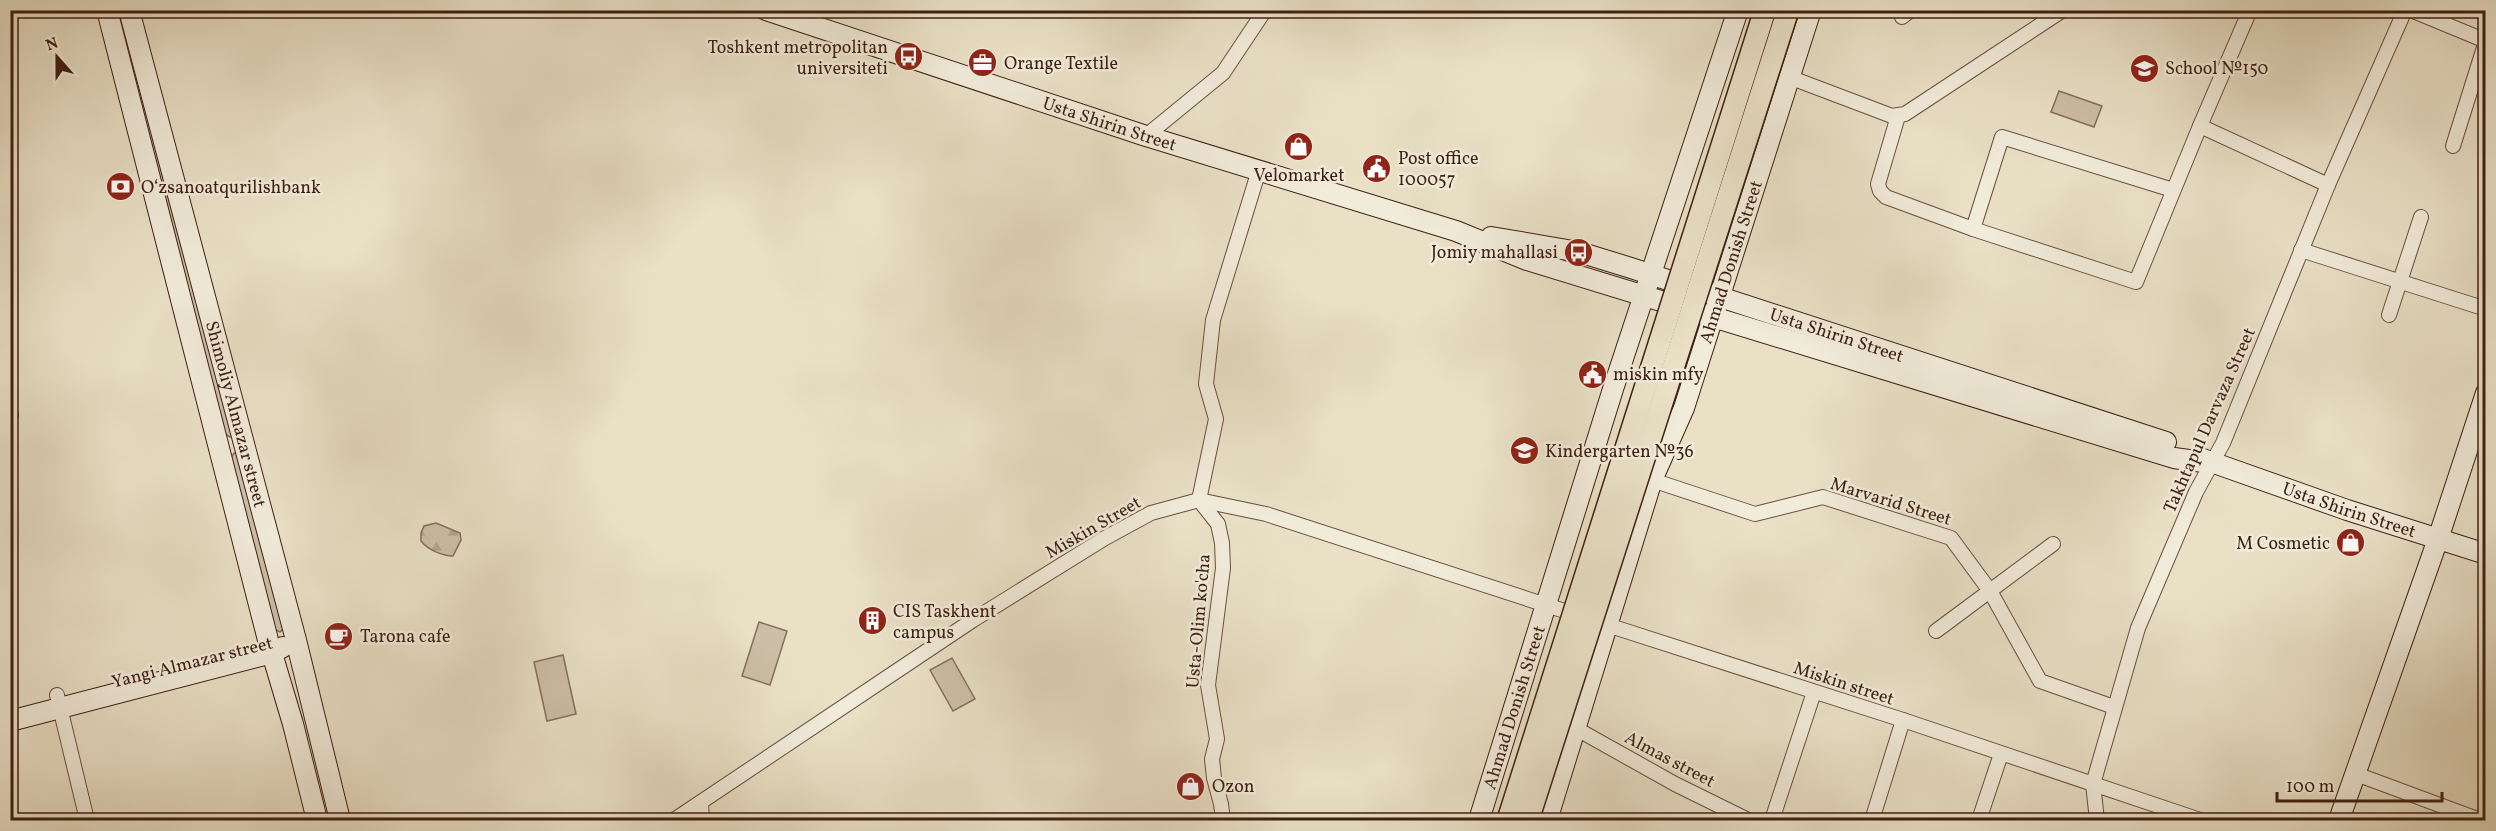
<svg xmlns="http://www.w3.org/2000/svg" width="2496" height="831" viewBox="0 0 2496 831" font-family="Vollkorn,serif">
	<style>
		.green { fill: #ccbfa7; stroke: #866f5c; stroke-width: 1.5 }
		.forest { fill: url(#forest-firs); stroke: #866f5c; stroke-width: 1.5 }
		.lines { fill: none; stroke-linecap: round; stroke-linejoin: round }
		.street-casing { stroke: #6a4f3e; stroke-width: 16 }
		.secondary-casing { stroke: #3f1f11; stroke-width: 22 }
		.street { stroke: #f1ebda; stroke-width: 14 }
		.secondary { stroke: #f1ebda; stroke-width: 20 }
		.primary-bridge-casing { stroke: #3f1f11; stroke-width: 24; stroke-linecap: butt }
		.primary-bridge { stroke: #e9e0c6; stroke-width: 21 }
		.labels { text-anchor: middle; stroke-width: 5; stroke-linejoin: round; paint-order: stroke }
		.poi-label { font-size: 18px; fill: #3f1f11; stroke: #f1ebda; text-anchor: start }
		.street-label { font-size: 18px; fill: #3f1f11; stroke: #f1ebda }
	</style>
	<defs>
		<pattern id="forest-firs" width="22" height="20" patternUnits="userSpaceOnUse" patternTransform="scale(1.5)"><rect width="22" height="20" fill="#ccbfa7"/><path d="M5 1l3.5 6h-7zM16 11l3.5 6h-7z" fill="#b0a48f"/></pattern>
	</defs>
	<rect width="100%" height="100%" fill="#e9e0c6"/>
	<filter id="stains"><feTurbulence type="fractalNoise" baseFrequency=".00333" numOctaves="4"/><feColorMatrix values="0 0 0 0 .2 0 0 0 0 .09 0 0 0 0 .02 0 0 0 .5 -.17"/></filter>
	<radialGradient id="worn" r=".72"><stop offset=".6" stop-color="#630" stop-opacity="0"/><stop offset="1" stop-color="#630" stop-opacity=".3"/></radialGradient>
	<g class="green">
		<polygon points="136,64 233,435 230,437 225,434 128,66"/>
		<polygon points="2059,91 2102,106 2094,127 2051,112"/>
		<polygon points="234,453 238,454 283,629 280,632 274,629 231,458"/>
		<polygon points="759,622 787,631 770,685 742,676"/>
		<polygon points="563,655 576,714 547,721 534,662"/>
		<polygon points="952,658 975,699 953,711 930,670"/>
	</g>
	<path class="forest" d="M436,523l24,10 1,7 -8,16c-10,0 -25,-6 -32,-15v-8l3,-7z"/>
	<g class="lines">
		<defs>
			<g id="street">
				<polyline points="2411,10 2486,41 2453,146"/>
				<polyline points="1902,17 1911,10"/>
				<polyline points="1789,77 1892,116 1905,114 2063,10"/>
				<polyline points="1898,116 1878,184 1880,191 1886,197 1973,229 2136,282 2200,126 2250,10"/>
				<polyline points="2200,126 2328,185"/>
				<polyline points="1146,136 1223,73 1265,10"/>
				<polyline points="1973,229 2002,137 2173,190"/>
				<polyline points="2301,250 2486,309"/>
				<polyline points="2389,315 2421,217"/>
				<polyline points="10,412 11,415"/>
				<polyline points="1652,480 1755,514 1823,497 1951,538 1990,591 2040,681 2114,707"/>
				<polyline points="1601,623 1903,720 2200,820"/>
				<polyline points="1936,631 2053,544"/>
				<polyline points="57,695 87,820"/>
				<polyline points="1575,728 1675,784 1748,820"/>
				<polyline points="2356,774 2480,820"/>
				<polyline points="701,803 702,820"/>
				<polyline points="674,820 973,620 1105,538 1151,513 1199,500 1266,514 1580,616"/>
				<polyline points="1223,820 1221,804 1214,778 1212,759 1217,739 1208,685 1223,568 1222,543 1218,524 1199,500 1216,419 1206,384 1213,320 1259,170"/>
				<polyline points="1772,820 1814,692"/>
				<polyline points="1872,820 1903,720"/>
				<polyline points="1979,820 2001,754"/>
				<polyline points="2097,820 2093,784 2138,628 2196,492 2223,443 2328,185 2405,10"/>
			</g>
			<g id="secondary">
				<polyline points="107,10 268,640 293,724 317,820"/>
				<path id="s1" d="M129,10l167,630 44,180"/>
				<path id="s2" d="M766,10l380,126 310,95 71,29 647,198 37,5"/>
				<path id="s3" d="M1491,237l88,15 52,16 535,174"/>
				<path id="s4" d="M2200,458l147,52 139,44"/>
				<polyline points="10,721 272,653 283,647"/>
				<path id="s5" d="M1479,820l134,-431 125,-379"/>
				<path id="s6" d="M1547,820l105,-340 32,-72 127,-398"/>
				<polyline points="2339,820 2438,539 2486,393"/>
			</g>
		</defs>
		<use href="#street" class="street-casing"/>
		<use href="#secondary" class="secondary-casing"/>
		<use href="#street" class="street"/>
		<use href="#secondary" class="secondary"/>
		<defs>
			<g id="primary-bridge">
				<polyline points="1508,820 1765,10"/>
				<polyline points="1528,820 1788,10"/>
			</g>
		</defs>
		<use href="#primary-bridge" class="primary-bridge-casing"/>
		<use href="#primary-bridge" class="primary-bridge"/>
	</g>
	<defs>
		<symbol id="bus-disc" viewBox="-11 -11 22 22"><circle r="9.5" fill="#8f2418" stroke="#f1ebda"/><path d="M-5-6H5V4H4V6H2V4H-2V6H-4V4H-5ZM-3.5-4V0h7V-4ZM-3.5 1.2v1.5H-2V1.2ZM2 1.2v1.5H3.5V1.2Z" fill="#fff"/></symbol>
		<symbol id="office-disc" viewBox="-11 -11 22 22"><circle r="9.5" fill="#8f2418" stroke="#f1ebda"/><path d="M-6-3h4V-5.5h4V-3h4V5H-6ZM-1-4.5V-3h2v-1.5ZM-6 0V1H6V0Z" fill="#fff"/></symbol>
		<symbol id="school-disc" viewBox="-11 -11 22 22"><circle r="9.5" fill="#8f2418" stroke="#f1ebda"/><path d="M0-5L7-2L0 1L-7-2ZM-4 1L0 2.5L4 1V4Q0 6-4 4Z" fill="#fff"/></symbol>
		<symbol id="shop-disc" viewBox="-11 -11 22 22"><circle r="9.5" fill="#8f2418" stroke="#f1ebda"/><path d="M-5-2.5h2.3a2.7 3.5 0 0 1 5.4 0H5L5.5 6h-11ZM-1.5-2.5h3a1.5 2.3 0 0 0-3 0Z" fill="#fff"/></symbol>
		<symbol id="civic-disc" viewBox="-11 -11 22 22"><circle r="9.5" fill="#8f2418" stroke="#f1ebda"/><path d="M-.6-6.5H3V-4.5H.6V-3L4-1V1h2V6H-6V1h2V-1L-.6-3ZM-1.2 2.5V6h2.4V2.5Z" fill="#fff"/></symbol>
		<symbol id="bank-disc" viewBox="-11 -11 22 22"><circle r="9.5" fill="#8f2418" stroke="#f1ebda"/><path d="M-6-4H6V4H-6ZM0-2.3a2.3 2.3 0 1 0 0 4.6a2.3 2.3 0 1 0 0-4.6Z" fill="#fff"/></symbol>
		<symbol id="building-disc" viewBox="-11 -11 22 22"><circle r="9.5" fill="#8f2418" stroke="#f1ebda"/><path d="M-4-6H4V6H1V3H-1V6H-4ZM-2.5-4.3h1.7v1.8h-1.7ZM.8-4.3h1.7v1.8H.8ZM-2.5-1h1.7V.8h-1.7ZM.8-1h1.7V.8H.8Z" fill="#fff"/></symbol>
		<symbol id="cafe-disc" viewBox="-11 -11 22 22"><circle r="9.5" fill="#8f2418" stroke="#f1ebda"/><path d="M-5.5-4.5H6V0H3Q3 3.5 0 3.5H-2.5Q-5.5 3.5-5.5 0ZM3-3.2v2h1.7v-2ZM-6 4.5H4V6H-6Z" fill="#fff"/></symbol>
	</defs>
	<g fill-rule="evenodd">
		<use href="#bus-disc" x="892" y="40" width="33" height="33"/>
		<use href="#office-disc" x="966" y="46" width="33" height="33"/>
		<use href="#school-disc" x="2128" y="52" width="33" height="33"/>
		<use href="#shop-disc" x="1282" y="130" width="33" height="33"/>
		<use href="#civic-disc" x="1360" y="152" width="33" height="33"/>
		<use href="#bank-disc" x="104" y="170" width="33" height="33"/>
		<use href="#bus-disc" x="1562" y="236" width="33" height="33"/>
		<use href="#civic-disc" x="1576" y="358" width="33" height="33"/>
		<use href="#school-disc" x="1508" y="434" width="33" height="33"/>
		<use href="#shop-disc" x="2334" y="526" width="33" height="33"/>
		<use href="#building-disc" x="856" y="604" width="33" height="33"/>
		<use href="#cafe-disc" x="322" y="620" width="33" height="33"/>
		<use href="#shop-disc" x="1174" y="770" width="33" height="33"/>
	</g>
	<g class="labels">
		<g class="poi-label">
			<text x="888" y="53" text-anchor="end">Toshkent metropolitan<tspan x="888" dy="21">universiteti</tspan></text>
			<text x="1004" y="69">Orange Textile</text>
			<text x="2165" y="74">School №150</text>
			<text x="1398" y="164">Post office<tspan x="1398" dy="21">100057</tspan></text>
			<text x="1299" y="181" text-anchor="middle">Velomarket</text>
			<text x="141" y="193">Oʻzsanoatqurilishbank</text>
			<text x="1558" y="258" text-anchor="end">Jomiy mahallasi</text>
			<text x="1613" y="380">miskin mfy</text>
			<text x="1545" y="457">Kindergarten №36</text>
			<text x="2330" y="549" text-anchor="end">M Cosmetic</text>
			<text x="893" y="617">CIS Taskhent<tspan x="893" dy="21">campus</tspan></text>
			<text x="360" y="642">Tarona cafe</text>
			<text x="1212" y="792">Ozon</text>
		</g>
		<g class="street-label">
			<text dy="6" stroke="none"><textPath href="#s2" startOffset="362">Usta Shirin Street</textPath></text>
			<text dy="6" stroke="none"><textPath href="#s6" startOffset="588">Ahmad Donish Street</textPath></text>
			<text dy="6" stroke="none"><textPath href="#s3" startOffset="360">Usta Shirin Street</textPath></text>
			<text dy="6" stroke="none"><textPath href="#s1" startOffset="418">Shimoliy Almazar street</textPath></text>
			<text transform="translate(2209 420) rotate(-66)" y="6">Takhtapul Darvaza Street</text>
			<text transform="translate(1891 501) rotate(17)" y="6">Marvarid Street</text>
			<text dy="6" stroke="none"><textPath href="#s4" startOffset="158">Usta Shirin Street</textPath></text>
			<text transform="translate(1093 527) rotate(-30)" y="6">Miskin Street</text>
			<text transform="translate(1198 621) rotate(-85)" y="6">Usta-Olim ko'cha</text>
			<text transform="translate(192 662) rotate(-14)" y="6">Yangi Almazar street</text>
			<text transform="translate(1844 683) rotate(18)" y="6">Miskin street</text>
			<text dy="6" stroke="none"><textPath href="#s5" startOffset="118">Ahmad Donish Street</textPath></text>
			<text transform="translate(1670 759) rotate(28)" y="6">Almas street</text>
		</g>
	</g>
	<rect width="2496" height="831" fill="none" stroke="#e9e0c6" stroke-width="36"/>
	<rect x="12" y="12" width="2472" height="807" fill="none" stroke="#3f1f11" stroke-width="3"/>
	<rect x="18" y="18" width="2460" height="795" fill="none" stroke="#3f1f11" stroke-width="1.5"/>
	<g transform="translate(57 57) rotate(339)" stroke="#f1ebda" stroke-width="4.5" paint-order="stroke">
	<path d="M0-4.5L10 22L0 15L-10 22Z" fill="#3f1f11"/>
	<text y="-9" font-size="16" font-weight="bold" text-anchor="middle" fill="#3f1f11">N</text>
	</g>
	<path d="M2277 792v9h165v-9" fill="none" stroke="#3f1f11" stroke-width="3"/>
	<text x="2286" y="792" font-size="18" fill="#3f1f11" stroke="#f1ebda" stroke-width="4.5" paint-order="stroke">100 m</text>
	<rect width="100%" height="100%" filter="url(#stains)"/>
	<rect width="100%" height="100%" fill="url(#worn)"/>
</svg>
